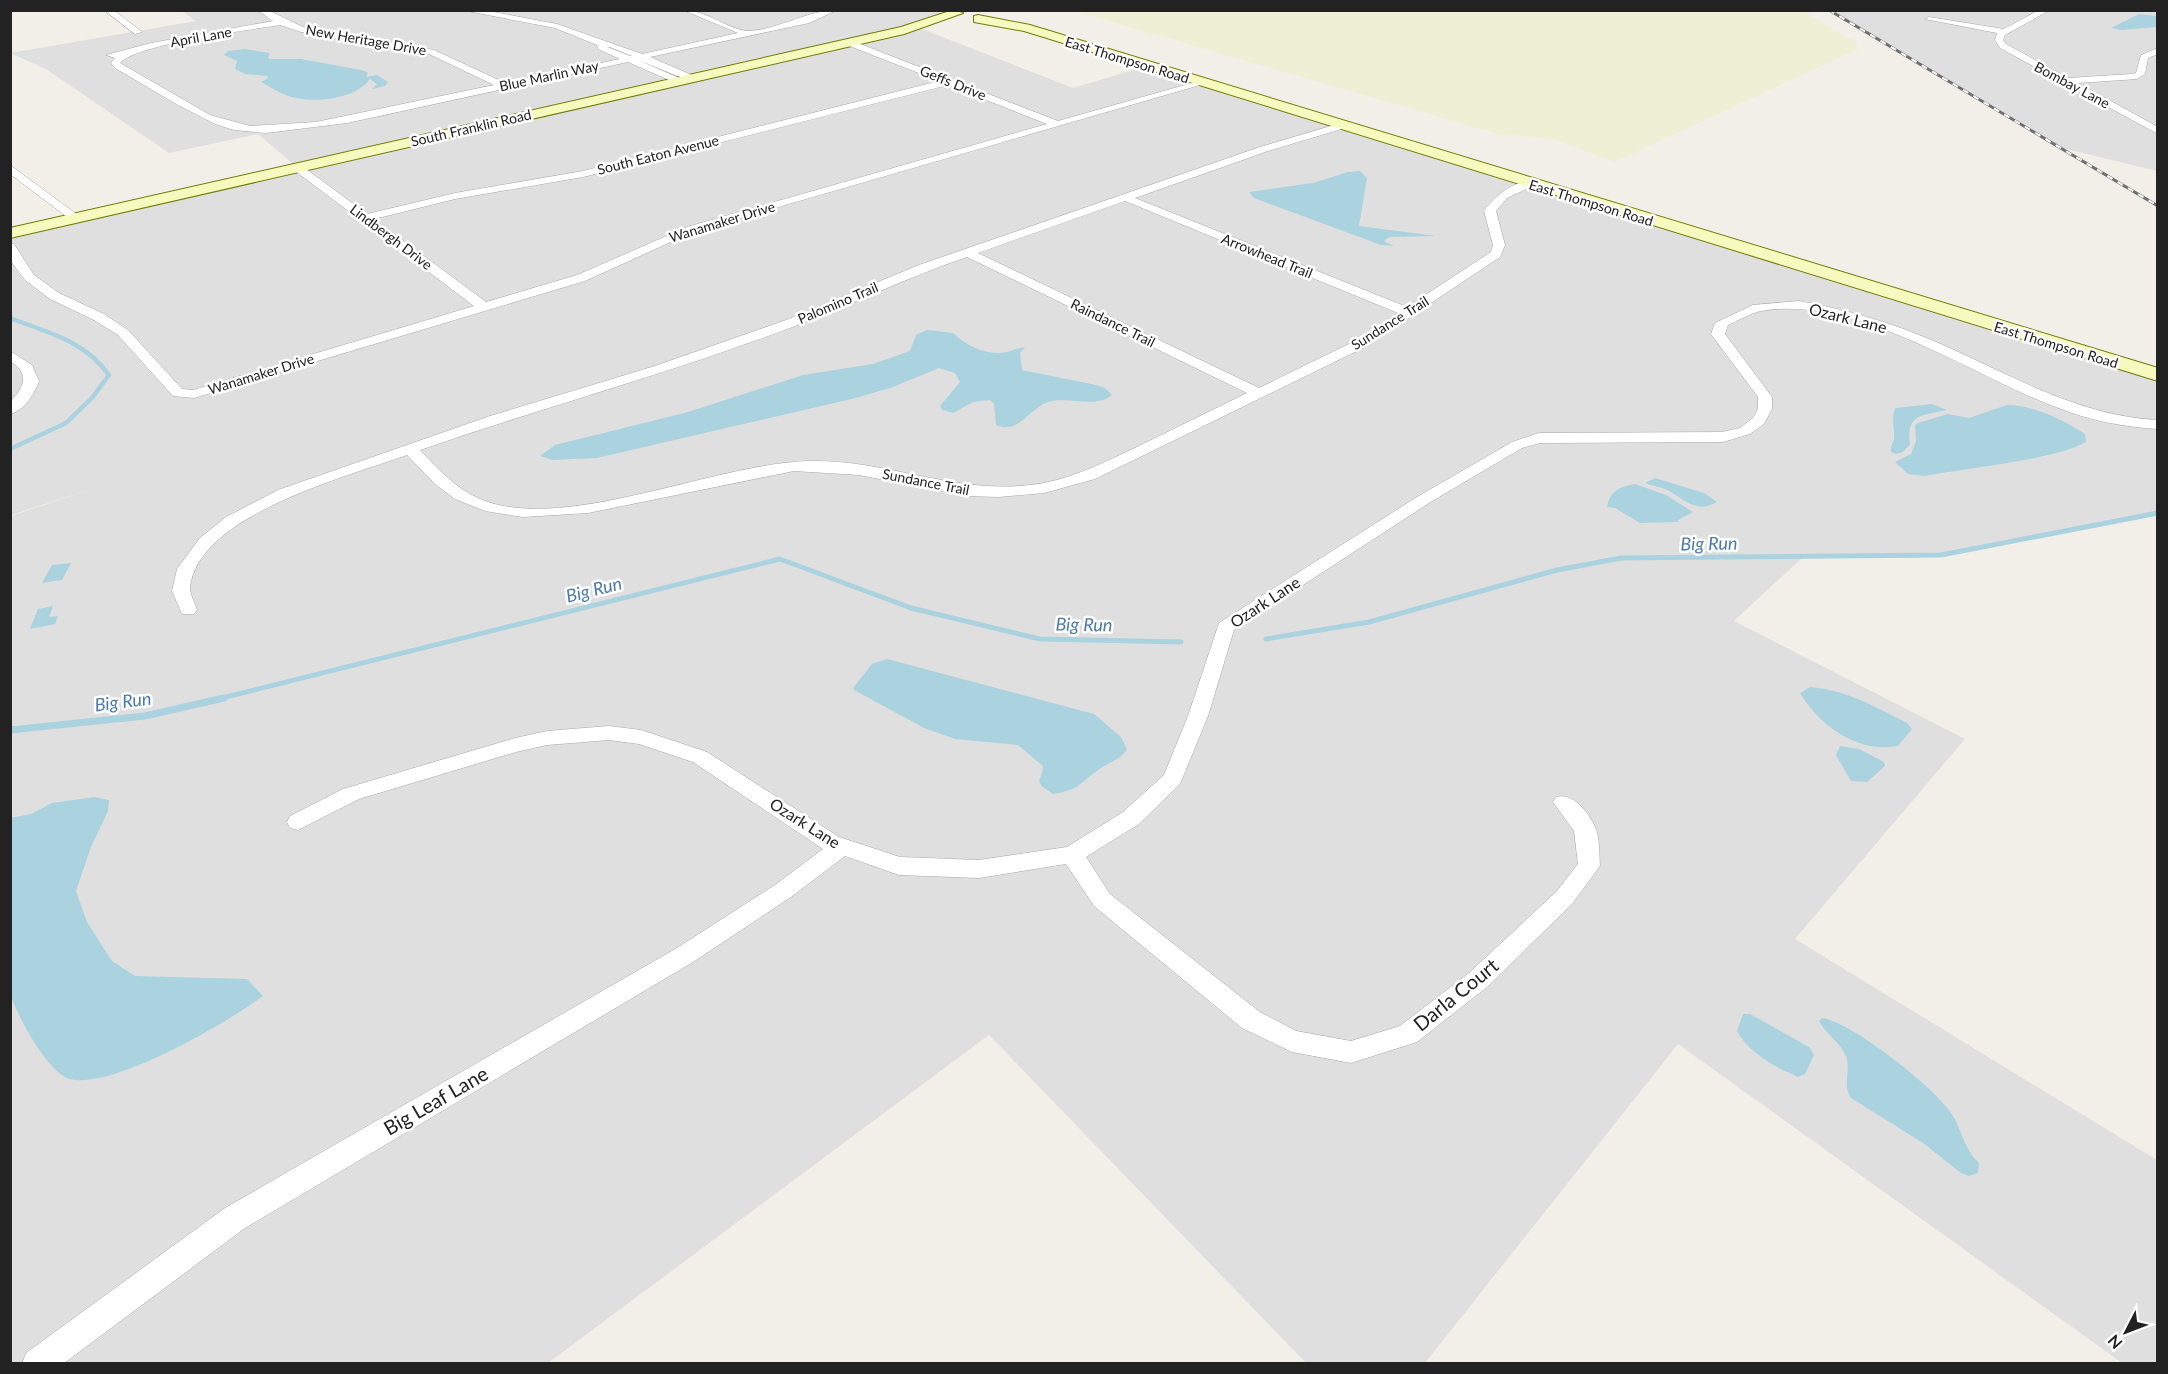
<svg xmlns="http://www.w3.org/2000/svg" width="2168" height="1374" viewBox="0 0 2168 1374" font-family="Lato,sans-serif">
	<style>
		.residential { fill: #e0dfdf }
		.farmland { fill: #eef0d5 }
		.water { fill: #aad3df }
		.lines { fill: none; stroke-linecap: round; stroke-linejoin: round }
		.stream-far2 { stroke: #aad3df; stroke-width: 4.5 }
		.stream-far1 { stroke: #aad3df; stroke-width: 5 }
		.stream { stroke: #aad3df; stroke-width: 7 }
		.minor-casing { stroke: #a9a9a9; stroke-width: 1 }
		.secondary-casing { stroke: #707d05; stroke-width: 2 }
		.minor { fill: #fff; fill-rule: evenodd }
		.secondary { fill: #f7fabf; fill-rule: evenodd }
		.rail-casing { stroke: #707070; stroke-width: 3 }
		.rail { stroke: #fff; stroke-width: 2; stroke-dasharray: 6; stroke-linecap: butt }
		.labels { text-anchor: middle; stroke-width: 5; stroke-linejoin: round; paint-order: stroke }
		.far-street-label { font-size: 14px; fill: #222; stroke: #fff }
		.street-label { font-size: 16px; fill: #222; stroke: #fff }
		.water-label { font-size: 18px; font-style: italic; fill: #4a7aab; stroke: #fff }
		.near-street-label { font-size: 20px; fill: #222; stroke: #fff }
	</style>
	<rect width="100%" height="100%" fill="#f2efe9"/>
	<g class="residential">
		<polygon points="180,10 958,11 957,13 917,27 1073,88 1147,66 2157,376 2157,513 1941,555 1803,557 1734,621 1965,739 1795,939 2157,1160 2157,1363 2122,1363 1678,1044 1425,1363 1306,1363 989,1035 548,1363 11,1363 11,516 104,485 11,515 11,235 298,168 258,134 169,153 46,69 10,53 196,21"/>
		<polygon points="1829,11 2157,11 2157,171 2058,147"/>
	</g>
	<polygon class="farmland" points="1803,11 1854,41 1860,48 1615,162 1552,139 1498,134 1074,11"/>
	<g class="water">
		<polygon points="2139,14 2157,16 2157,27 2122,30 2111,28"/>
		<path d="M245,49l25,4 -2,5 2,1h31l60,11 6,2v5l10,-2 11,7 -3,4 -13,3 5,-5 -7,-5c-13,19 -51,24 -74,19 -12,-2 -24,-10 -35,-16l7,-4 -1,-2 -22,-2 -10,-5 2,-8 -13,-6 4,-4z"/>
		<polygon points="1360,171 1367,178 1359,226 1436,236 1389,237 1384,241 1394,246 1381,245 1254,198 1249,192 1313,183 1348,172"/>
		<path d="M927,330l26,3c14,13 33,23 54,19 5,-1 11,-4 18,-5l-5,6 2,17 74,15 9,3 7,7c-16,14 -45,1 -64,7 -20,7 -29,33 -52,23l-2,-21 -4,-4 -17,2 -20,11 -11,-3 -2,-4 20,-24 -5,-9 -16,-5 -46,19 -37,11 -259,60 -45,2 -12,-4 15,-11 133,-33 115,-37 70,-11 37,-13 6,-16z"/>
		<path d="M1932,404l15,6c-25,6 -41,3 -37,34l-7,8 -7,2 -5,-2c-1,-6 2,-8 3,-14 1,-11 -3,-19 1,-30z"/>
		<path d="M2007,405c26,0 56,15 78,29l1,8c-28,17 -124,27 -161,34l-17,-2 -13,-12 16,-8 5,-13 -1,-16 3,-2 30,-9 21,4z"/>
		<path d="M1655,478l49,15 13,9c-20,12 -32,-2 -48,-11 -7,-4 -16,-5 -24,-8z"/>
		<path d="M1635,484l31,11 27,17 -15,8v2l-38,1 -25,-15 -8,-1c2,-14 12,-21 28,-23z"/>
		<polygon points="71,563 62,580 42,583 52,565"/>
		<polygon points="53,606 49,617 58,616 55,624 30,629 38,609"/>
		<path d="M887,659l207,55 27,23 6,12c-7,11 -15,12 -26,19 -20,13 -22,23 -48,26 -22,-14 -11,-11 -10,-28l-25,-21 -63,-6 -31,-11 -70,-38 -1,-2 19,-24z"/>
		<path d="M1810,687c36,3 64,19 97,36l5,6 -14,17c-40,8 -79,-21 -98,-53z"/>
		<polygon points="1840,746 1859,749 1884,762 1885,766 1867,782 1851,781 1836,755"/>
		<path d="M94,797l15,3 -1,11 -17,36 -15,44 11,31 25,39 23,15 112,3 16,17c-33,25 -157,98 -196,82 -21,-9 -49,-61 -56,-82l-1,-178 21,-4 21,-11z"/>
		<path d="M1743,1014h7l59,33 5,8 -9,19 -7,3c-22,-9 -49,-24 -61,-46z"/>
		<path d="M1822,1018c30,4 115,71 131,98 10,17 11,33 26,47l-1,10 -9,3 -8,-3 -38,-30 -72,-45c-9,-13 0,-27 -5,-42 -6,-14 -20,-22 -27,-35z"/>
	</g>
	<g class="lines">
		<path class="stream-far2" d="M10,318c38,15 74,22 99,57l-17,23 -26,25 -56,26"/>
		<g class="stream-far1">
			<polyline points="1266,639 1369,622 1557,570 1621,558 1941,555 2158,513"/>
			<polyline points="218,699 780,559 911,608 1040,639 1181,642"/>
		</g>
		<polyline class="stream" points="10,730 145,716 224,698"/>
		<defs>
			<g id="minor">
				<polygon points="104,10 114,10 142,32 135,34"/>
				<path d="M257,10h11l35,17 131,23 71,33 115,-24 -22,-10 -1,-4 -42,-17 -93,-18h21l74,14 85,30 96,-21 -55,-23c24,0 49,22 67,21 29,-2 59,-21 87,-21l-28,13 -159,34 44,19v4h-6l-50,-20 43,19 2,2 -5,3 -50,-22 -281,61 -81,10 -32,-3 -19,-6 -37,-19 -63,-37 -4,-5 4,-5 -9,-3 45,-12 122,-22zM280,25l21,7 128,22 65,31 -178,37 -66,4 -40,-11 -90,-52c16,-19 130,-33 160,-38zM607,47h3l22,9h-2z"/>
				<polygon points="2039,10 2050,10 2005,35 2003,40 2006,44 2068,78 2132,74 2136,73 2141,55 2158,48 2158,54 2148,58 2145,74 2137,79 2078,83 2158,127 2158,134 2000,48 1995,40 1997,33 1925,19 1929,17 2004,29"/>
				<path d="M850,40l208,81 141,-40 8,2 -512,148 -110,50 -391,117 -21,-2 -55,-61 -24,-15 -44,-21 -25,-19 -15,-20v-16h4l20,31 25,18 45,21 24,16 54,59 11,1 281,-84 -180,-136v-4h8l65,48 88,-21 128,-22 356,-90 -92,-36zM948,85l99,39 -360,103 -110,48 -91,27 -112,-83 81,-20 128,-22z"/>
				<path d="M1341,123l4,1v4l-77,23 -133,47 272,109 84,-55 2,-7 -9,-34c11,-14 30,-32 49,-29v4l-26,12 -11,13 9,34 -5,12 -135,90 -270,132 -51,14 -46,4 -32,-1 -107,-21 -65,-4 -206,42 -65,4 -38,-6 -30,-12 -20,-15 -28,-29c-58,21 -210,60 -217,133 0,7 5,15 7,22l-3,4h-12l-10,-23 5,-22 23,-31 26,-21 52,-27 212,-74 165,-50 131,-46 133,-55 341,-118zM1125,201l273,112 -43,28 -96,47 -281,-135zM967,257l280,136c-35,17 -71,35 -106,52 -32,15 -62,31 -97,38 -82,15 -150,-22 -229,-22 -93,-1 -251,74 -335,38 -25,-11 -42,-30 -60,-49 124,-43 251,-77 375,-124 58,-22 113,-49 172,-69z"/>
				<polygon points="10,165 79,216 79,220 71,220 10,174"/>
				<path d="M1799,301c50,9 97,23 144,44 70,31 136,71 215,75v9c-35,-2 -70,-9 -102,-22 -86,-32 -200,-113 -295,-96 -11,2 -23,10 -33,14l-3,9 47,63v12l-8,15 -14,10 -27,8 -183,1 -18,5 -93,55 -195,127 -26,86 -28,68 -41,40 -53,33 24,37 150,118 36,19 55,10 49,-15 69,-53 87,-81 22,-28 -4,-33 -21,-29 3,-5c17,-5 33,16 39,30 5,11 4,27 5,39l-28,38 -85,83 -70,55 -66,21 -59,-11 -50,-24 -148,-122 -28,-42 -87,14 -80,-3 -54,-19 -54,41 -98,65 -448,266 -182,136h-41l4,-11 199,-145 452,-260 98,-63 48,-36 -130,-87 -54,-18 -30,-4 -62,5 -31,7 -157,47 -61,31 -8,-2 -3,-6 3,-6 53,-27 172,-51 32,-7 62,-5 32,4 66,22 132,85 61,20 79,3 88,-13 56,-35 41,-37 24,-59 31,-93 198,-126 95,-55 27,-9 183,-1 18,-4 13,-10 5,-9v-12l-47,-63 4,-11 38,-18z"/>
				<path d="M10,351l22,14 7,16c-4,12 -15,30 -29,33v-12c15,-15 20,-29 0,-41z"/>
			</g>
			<g id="secondary">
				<polygon points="953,10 963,13 904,34 10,238 10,228 901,27"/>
				<polygon points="978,15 1030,25 2158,368 2158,381 1024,31 974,22 974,16"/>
			</g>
		</defs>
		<use href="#minor" class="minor-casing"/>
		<use href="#secondary" class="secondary-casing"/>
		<use href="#minor" class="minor"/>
		<use href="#secondary" class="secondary"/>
		<defs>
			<polyline id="rail" points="1829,10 2158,206"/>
		</defs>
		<use href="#rail" class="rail-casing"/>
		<use href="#rail" class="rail"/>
	</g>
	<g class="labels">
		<g class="far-street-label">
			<text transform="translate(201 37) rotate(-10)" y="5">April Lane</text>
			<text transform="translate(366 40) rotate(10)" y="5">New Heritage Drive</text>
			<text transform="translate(1127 60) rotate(17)" y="5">East Thompson Road</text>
			<text transform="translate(549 76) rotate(-12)" y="5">Blue Marlin Way</text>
			<text transform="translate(953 83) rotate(22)" y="5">Geffs Drive</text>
			<text transform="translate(2072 85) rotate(28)" y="5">Bombay Lane</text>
			<text transform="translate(471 128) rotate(-13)" y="5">South Franklin Road</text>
			<text transform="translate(658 155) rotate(-14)" y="5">South Eaton Avenue</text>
			<text transform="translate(1591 203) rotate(17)" y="5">East Thompson Road</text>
			<text transform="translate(722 222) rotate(-17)" y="5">Wanamaker Drive</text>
			<text transform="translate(391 237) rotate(37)" y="5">Lindbergh Drive</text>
			<text transform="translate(1267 256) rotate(22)" y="5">Arrowhead Trail</text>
			<text transform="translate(838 303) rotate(-23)" y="5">Palomino Trail</text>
			<text transform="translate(1113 323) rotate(26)" y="5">Raindance Trail</text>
			<text transform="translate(1390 323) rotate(-32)" y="5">Sundance Trail</text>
			<text transform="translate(2056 345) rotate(17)" y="5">East Thompson Road</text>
			<text transform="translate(261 374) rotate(-17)" y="5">Wanamaker Drive</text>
			<text transform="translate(926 482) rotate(11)" y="5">Sundance Trail</text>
		</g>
		<g class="street-label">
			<text transform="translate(1848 318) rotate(14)" y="6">Ozark Lane</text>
			<text transform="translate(1265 602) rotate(-33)" y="6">Ozark Lane</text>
			<text transform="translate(805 823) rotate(32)" y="6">Ozark Lane</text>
		</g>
		<g class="water-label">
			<text transform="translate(1709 544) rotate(-1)" y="6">Big Run</text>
			<text transform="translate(594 590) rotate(-14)" y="6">Big Run</text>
			<text transform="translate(1084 625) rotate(1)" y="6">Big Run</text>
			<text transform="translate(123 702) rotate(-7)" y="6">Big Run</text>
		</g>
		<g class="near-street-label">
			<text transform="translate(1456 995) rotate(-39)" y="7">Darla Court</text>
			<text transform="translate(436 1101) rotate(-30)" y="7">Big Leaf Lane</text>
		</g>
	</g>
	<rect width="2168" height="1374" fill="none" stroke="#222222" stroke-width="24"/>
	<g transform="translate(2126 1332) rotate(228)" stroke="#ffffff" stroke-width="4.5" paint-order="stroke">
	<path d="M0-4.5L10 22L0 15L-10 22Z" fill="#222222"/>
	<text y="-9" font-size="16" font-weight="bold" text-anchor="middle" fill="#222222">N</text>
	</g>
</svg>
